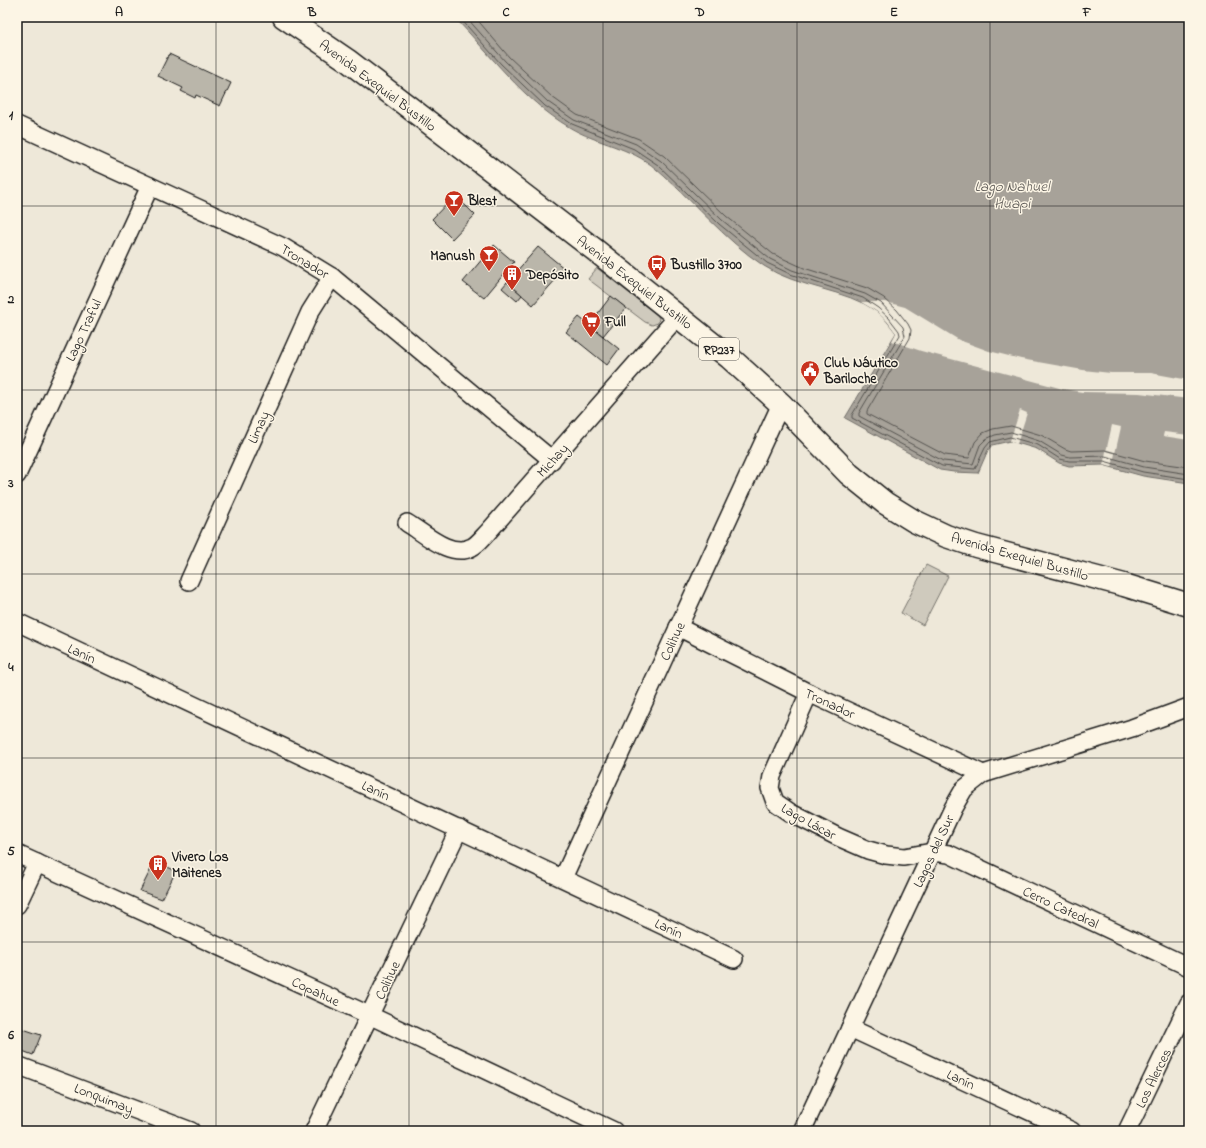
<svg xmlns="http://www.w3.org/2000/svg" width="1206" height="1148" viewBox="0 0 1206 1148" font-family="'Indie Flower',sans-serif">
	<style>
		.green { fill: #cfcabd; stroke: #76736c }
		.water { fill: #a7a299; stroke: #6f6c67 }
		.pier { fill: #eee8d9 }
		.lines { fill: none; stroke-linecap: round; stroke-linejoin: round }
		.shore { stroke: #54524e; stroke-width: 1 }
		.building { fill: #bab6aa; stroke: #1c1c1c }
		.minor-casing { stroke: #1c1c1c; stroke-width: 20 }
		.major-casing { stroke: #1c1c1c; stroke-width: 25 }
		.minor { stroke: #fcf5e5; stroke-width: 17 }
		.major { stroke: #fcf5e5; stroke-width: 22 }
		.grid { fill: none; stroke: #1c1c1c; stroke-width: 1; stroke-opacity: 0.55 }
		.labels { text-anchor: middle; stroke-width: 3; stroke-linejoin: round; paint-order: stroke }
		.shield { fill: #fcf5e5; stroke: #5f5d58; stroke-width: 1 }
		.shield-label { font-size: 13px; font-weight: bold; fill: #1c1c1c }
		.street-label { font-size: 14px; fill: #1c1c1c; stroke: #fcf5e5 }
		.poi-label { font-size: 14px; font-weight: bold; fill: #1c1c1c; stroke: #fcf5e5; text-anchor: start }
		.water-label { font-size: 15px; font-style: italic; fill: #5b5854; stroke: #fcf5e5 }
		.neatline { fill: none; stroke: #1c1c1c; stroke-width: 1.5 }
		.grid-label { font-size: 13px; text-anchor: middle; font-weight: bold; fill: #1c1c1c }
	</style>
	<rect width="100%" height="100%" fill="#eee8d9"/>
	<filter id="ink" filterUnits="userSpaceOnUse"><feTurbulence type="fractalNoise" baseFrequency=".025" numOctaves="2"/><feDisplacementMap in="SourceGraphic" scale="8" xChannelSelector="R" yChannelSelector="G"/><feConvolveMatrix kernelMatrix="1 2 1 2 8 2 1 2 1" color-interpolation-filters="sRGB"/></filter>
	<g filter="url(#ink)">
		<g class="green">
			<polygon points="597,268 657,315 659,318 658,323 652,325 645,322 588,279"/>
			<polygon points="926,565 948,576 923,625 901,613"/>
		</g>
		<path class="water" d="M454,17h735v466l-46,-7 -40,-11 -34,1 -10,-3 -22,-14 -27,-8 -18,4 -4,5 -10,23 -24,-1 -14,-2 -95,-52 51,-85c-6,-8 -12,-16 -20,-22 -30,-22 -79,-23 -112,-45 -41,-27 -71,-66 -108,-97 -25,-22 -59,-25 -87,-42 -46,-27 -78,-72 -115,-110z"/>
		<g class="pier">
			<polygon points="861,302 886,302 905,307 959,340 989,351 1021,359 1083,370 1111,373 1151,373 1189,380 1189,399 1139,393 1082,392 1063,389 921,351 892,341 896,333 887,321 876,311"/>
			<polygon points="1020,410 1027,413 1017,444 1010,441"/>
			<polygon points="1112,425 1121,427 1112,467 1103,465"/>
			<polygon points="1164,432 1189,435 1189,440 1163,436"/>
		</g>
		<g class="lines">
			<g class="shore">
				<polyline points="459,17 501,64 545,106 572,124 634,149 658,165 719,224 767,263 790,274 863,298 878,308 889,318 899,331 900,335 852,415 852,418 942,466 975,469 985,448 990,442 1010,437 1038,445 1060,459 1069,461 1104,461 1143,472 1189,479"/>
				<polyline points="466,17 505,61 548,102 574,120 636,144 661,161 722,220 770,259 792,270 865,294 881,303 903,327 905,336 859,413 859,416 943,461 973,464 980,445 986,439 995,435 1011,432 1039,441 1062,455 1070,457 1105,456 1144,467 1189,474"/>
				<polyline points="475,17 509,57 552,97 577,115 639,139 664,156 726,216 773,254 804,268 867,288 884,298 897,310 908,324 911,330 910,338 867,411 867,414 945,455 969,458 975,442 983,433 993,429 1011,426 1041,435 1065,449 1071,451 1105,450 1145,461 1189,467"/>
			</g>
		</g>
		<g class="building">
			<polygon points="169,54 231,83 220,106 196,95 195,98 181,91 183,88 158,76"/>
			<polygon points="455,195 475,215 452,239 432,219"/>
			<polygon points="494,245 514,262 484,298 463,282"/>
			<polygon points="538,247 565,269 533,305 507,282"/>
			<polygon points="507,282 522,295 517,301 502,288"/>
			<polygon points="611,296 626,308 603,336 589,325"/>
			<polygon points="579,317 619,349 607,365 566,332"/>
			<polygon points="155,861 176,871 162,899 140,891"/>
			<polygon points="17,1027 41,1035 33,1055 17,1049"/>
		</g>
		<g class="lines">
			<defs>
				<g id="minor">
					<polyline points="17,125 283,247 332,277 552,460"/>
					<polyline points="17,475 150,186"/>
					<path d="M407,523c17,10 44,36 65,24 6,-3 11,-10 16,-15l190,-216"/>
					<polyline points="189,581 310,312 332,277"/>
					<polyline points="17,622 734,959"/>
					<polyline points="678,627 809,693 983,774"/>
					<polyline points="809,693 772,776 770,788 775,802 791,813 838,837 868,850 886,855 904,857 932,852 949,854 1189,967"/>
					<polyline points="17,854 371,1016 614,1131"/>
					<polyline points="563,878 781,404"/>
					<polyline points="17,905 37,863"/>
					<polyline points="850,1028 1072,1131"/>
					<polyline points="17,1065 191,1131"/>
					<polyline points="314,1131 459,829"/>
					<polyline points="802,1131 953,808 964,789 983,774 1132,728 1189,707"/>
					<polyline points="1127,1131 1189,1003"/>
				</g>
				<polyline id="major" points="284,17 347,60 465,150 595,250 730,358 781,404 849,474 885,503 914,521 946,536 976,546 1124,585 1189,605"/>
			</defs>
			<use href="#minor" class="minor-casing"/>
			<use href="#major" class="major-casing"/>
			<use href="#minor" class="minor"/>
			<use href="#major" class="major"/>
		</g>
	</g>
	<path class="grid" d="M216,17v1114M409,17v1114M603,17v1114M797,17v1114M990,17v1114M17,206h1172M17,390h1172M17,574h1172M17,758h1172M17,942h1172"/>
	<defs>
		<symbol id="bar-pin" viewBox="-11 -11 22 30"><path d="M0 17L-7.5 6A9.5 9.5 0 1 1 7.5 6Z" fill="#c8321e" stroke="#fcf5e5"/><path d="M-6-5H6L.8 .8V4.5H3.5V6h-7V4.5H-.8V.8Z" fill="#fff"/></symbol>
		<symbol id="bus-pin" viewBox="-11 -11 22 30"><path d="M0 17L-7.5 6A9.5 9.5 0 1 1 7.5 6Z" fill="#c8321e" stroke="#fcf5e5"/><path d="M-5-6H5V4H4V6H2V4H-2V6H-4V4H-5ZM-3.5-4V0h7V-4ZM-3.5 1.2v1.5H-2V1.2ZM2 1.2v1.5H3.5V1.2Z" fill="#fff"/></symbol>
		<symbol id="building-pin" viewBox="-11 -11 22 30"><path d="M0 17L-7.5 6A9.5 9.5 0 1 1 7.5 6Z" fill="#c8321e" stroke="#fcf5e5"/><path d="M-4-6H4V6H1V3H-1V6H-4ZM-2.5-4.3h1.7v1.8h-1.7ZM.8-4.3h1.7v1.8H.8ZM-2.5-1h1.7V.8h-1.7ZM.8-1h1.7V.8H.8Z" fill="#fff"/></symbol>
		<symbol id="supermarket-pin" viewBox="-11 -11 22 30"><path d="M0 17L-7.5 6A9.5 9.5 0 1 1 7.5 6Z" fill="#c8321e" stroke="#fcf5e5"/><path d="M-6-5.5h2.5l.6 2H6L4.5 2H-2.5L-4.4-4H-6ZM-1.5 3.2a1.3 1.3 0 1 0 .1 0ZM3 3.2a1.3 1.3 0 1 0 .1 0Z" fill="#fff"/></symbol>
		<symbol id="civic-pin" viewBox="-11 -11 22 30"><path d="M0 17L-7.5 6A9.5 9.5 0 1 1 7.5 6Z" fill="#c8321e" stroke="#fcf5e5"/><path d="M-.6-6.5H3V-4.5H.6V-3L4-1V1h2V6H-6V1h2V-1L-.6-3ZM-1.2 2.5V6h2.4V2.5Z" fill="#fff"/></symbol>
	</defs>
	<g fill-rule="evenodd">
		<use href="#bar-pin" x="443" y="189" width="22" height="30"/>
		<use href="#bar-pin" x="478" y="244" width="22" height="30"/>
		<use href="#bus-pin" x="646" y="253" width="22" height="30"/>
		<use href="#building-pin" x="501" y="263" width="22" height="30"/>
		<use href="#supermarket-pin" x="580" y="310" width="22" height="30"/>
		<use href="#civic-pin" x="799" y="359" width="22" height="30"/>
		<use href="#building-pin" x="147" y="853" width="22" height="30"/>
	</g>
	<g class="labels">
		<rect class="shield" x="699" y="338" width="40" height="22" rx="3"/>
		<g class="shield-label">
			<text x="719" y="354">RP237</text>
		</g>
		<g class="street-label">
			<text transform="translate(378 85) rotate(37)" y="5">Avenida Exequiel Bustillo</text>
			<text transform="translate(305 261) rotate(31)" y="5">Tronador</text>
			<text transform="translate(635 282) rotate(38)" y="5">Avenida Exequiel Bustillo</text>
			<text transform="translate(83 330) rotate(-65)" y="5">Lago Traful</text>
			<text transform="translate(258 427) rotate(-66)" y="5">Limay</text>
			<text transform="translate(552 460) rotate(-48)" y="5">Michay</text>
			<text transform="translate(1020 556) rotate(16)" y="5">Avenida Exequiel Bustillo</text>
			<text transform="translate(672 641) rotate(-65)" y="5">Colihue</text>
			<text transform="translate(82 653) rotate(25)" y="5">Lanín</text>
			<text transform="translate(830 703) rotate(25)" y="5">Tronador</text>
			<text transform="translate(376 790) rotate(25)" y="5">Lanín</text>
			<text transform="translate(809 821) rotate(29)" y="5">Lago Lácar</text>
			<text transform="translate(933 851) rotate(-65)" y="5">Lagos del Sur</text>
			<text transform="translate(1061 907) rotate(25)" y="5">Cerro Catedral</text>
			<text transform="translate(669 928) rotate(25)" y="5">Lanín</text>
			<text transform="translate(387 980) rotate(-65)" y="5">Colihue</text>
			<text transform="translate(316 991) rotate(25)" y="5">Copahue</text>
			<text transform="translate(1153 1078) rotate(-64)" y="5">Los Alerces</text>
			<text transform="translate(961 1079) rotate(25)" y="5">Lanín</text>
			<text transform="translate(104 1098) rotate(21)" y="5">Lonquimay</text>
		</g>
		<g class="poi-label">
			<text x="468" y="205">Blest</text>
			<text x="475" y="260" text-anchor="end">Manush</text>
			<text x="671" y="269">Bustillo 3700</text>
			<text x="526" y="279">Depósito</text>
			<text x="605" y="326">Full</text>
			<text x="824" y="367">Club Náutico<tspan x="824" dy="16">Bariloche</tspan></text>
			<text x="172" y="861">Vivero Los<tspan x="172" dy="16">Maitenes</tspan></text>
		</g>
		<g class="water-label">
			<text x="1012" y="191">Lago Nahuel<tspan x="1012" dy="17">Huapi</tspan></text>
		</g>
	</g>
	<rect width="1206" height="1148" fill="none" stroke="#fcf5e5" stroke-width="44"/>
	<rect x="22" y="22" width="1162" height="1104" class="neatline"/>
	<g class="grid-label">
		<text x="119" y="16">A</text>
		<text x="312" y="16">B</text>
		<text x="506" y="16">C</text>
		<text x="700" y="16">D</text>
		<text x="894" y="16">E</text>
		<text x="1087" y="16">F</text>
		<text x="11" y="119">1</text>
		<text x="11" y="303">2</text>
		<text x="11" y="487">3</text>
		<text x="11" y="671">4</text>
		<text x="11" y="855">5</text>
		<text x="11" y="1039">6</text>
	</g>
</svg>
